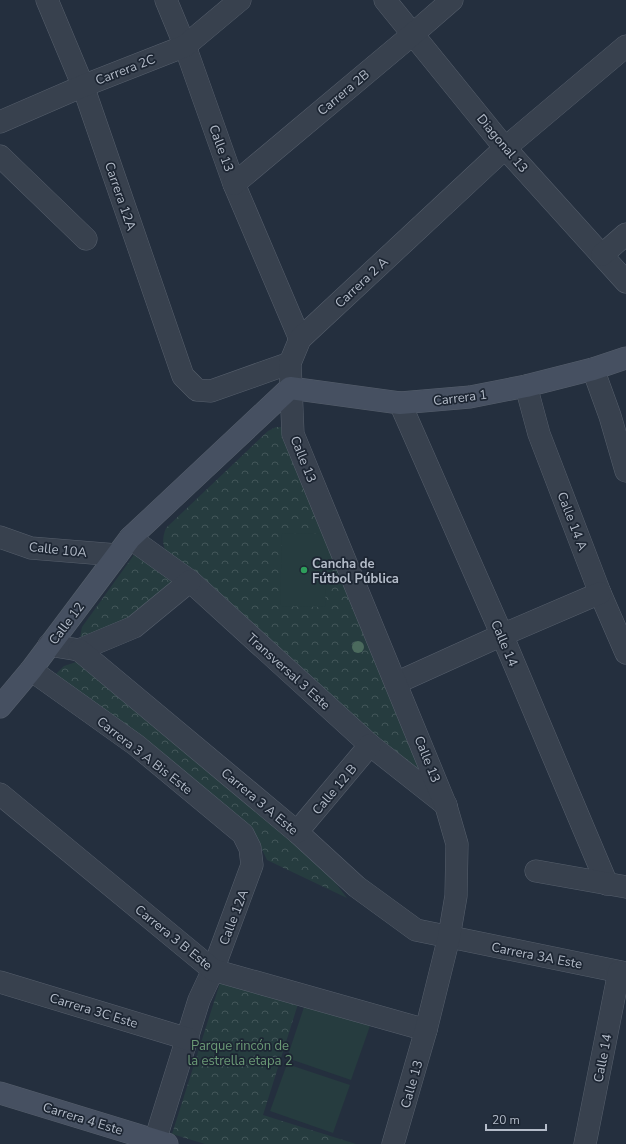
<svg xmlns="http://www.w3.org/2000/svg" width="626" height="1144" viewBox="0 0 626 1144" font-family="'Nunito Sans',sans-serif">
	<style>
		.park { fill: url(#park-crowns) }
		.pitch { fill: #263c3f }
		.lines { fill: none; stroke-linecap: round; stroke-linejoin: round }
		.street-casing { stroke: #565f6c; stroke-width: 23 }
		.secondary-casing { stroke: #565f6c; stroke-width: 23 }
		.street { stroke: #38414e; stroke-width: 22 }
		.secondary { stroke: #465061; stroke-width: 22 }
		.tree { fill: #4b6a5d }
		.leisure-dot { fill: #2e9e5b; stroke: #1d2633; stroke-width: 1.5 }
		.labels { text-anchor: middle; stroke-width: 3.5; stroke-linejoin: round; paint-order: stroke }
		.street-label { font-size: 13px; fill: #b4bcc9; stroke: #1d2633 }
		.poi-label { font-size: 13px; font-weight: bold; fill: #b4bcc9; stroke: #1d2633; text-anchor: start }
		.park-label { font-size: 13px; fill: #6b9a76; stroke: #1d2633 }
	</style>
	<defs>
		<pattern id="park-crowns" width="20" height="18" patternUnits="userSpaceOnUse"><rect width="20" height="18" fill="#263c3f"/><path d="M2 6a3 3 0 1 1 6 0M12 15a3 3 0 1 1 6 0" fill="none" stroke="#435659"/></pattern>
	</defs>
	<rect width="100%" height="100%" fill="#242f3e"/>
	<g class="park">
		<path d="M276,427h6l151,361 -268,-238c-3,-9 -2,-14 1,-22l102,-97z"/>
		<polygon points="136,552 174,583 132,621 80,638 82,627"/>
		<polygon points="79,661 302,839 347,898 267,860 255,835 56,674 64,666"/>
		<polygon points="221,980 298,1004 263,1115 356,1144 205,1144 172,1134"/>
	</g>
	<g class="pitch">
		<polygon points="282,533 328,534 325,607 280,606"/>
		<polygon points="305,1004 370,1026 351,1080 287,1058"/>
		<polygon points="287,1064 350,1085 333,1133 270,1111"/>
	</g>
	<g class="lines">
		<defs>
			<g id="street">
				<polyline points="47,0 83,86 183,376 197,390 211,391 290,363"/>
				<polyline points="166,0 185,46 234,184 300,339"/>
				<polyline points="385,0 505,148 626,282"/>
				<polyline points="0,122 83,86 185,46 240,0"/>
				<polyline points="0,156 86,239"/>
				<polyline points="234,184 413,34 452,0"/>
				<polyline points="602,255 626,234"/>
				<polyline points="593,369 610,416 626,471"/>
				<polyline points="526,386 539,434 600,593 626,653"/>
				<polyline points="400,403 502,635 607,884"/>
				<polyline points="0,537 31,548 117,555"/>
				<polyline points="130,538 190,581 370,745 446,805"/>
				<polyline points="49,645 79,650 134,627 190,581"/>
				<polyline points="79,650 297,832 357,887 416,930 626,973"/>
				<polyline points="31,670 136,745 243,834 250,848 252,865 213,970 199,1000 154,1144"/>
				<polyline points="396,683 502,635 600,593"/>
				<polyline points="0,794 213,970 426,1030"/>
				<polyline points="297,832 370,745"/>
				<polyline points="536,871 626,887"/>
				<polyline points="0,982 188,1039"/>
				<polyline points="393,1144 426,1030 449,937 456,896 457,844 446,806 293,434 290,363 300,339 505,148 626,46"/>
				<polyline points="585,1144 619,972"/>
			</g>
			<g id="secondary">
				<polyline points="0,707 31,670 130,538 290,388 400,403 470,397 526,386 593,369 626,358"/>
				<polyline points="0,1093 167,1144"/>
			</g>
		</defs>
		<use href="#street" class="street-casing"/>
		<use href="#secondary" class="secondary-casing"/>
		<use href="#street" class="street"/>
		<use href="#secondary" class="secondary"/>
	</g>
	<circle class="tree" cx="358" cy="647" r="6"/>
	<circle class="leisure-dot" cx="304" cy="570" r="4"/>
	<g class="labels">
		<g class="street-label">
			<text transform="translate(125 69) rotate(-21)" y="5">Carrera 2C</text>
			<text transform="translate(343 92) rotate(-40)" y="5">Carrera 2B</text>
			<text transform="translate(503 143) rotate(50)" y="5">Diagonal 13</text>
			<text transform="translate(222 148) rotate(70)" y="5">Calle 13</text>
			<text transform="translate(121 196) rotate(71)" y="5">Carrera 12A</text>
			<text transform="translate(361 282) rotate(-43)" y="5">Carrera 2 A</text>
			<text transform="translate(460 397) rotate(-7)" y="5">Carrera 1</text>
			<text transform="translate(304 459) rotate(68)" y="5">Calle 13</text>
			<text transform="translate(573 521) rotate(69)" y="5">Calle 14 A</text>
			<text transform="translate(58 549) rotate(6)" y="5">Calle 10A</text>
			<text transform="translate(66 623) rotate(-53)" y="5">Calle 12</text>
			<text transform="translate(505 643) rotate(67)" y="5">Calle 14</text>
			<text transform="translate(289 671) rotate(42)" y="5">Transversal 3 Este</text>
			<text transform="translate(145 755) rotate(38)" y="5">Carrera 3 A Bis Este</text>
			<text transform="translate(428 759) rotate(68)" y="5">Calle 13</text>
			<text transform="translate(334 789) rotate(-50)" y="5">Calle 12 B</text>
			<text transform="translate(260 801) rotate(40)" y="5">Carrera 3 A Este</text>
			<text transform="translate(233 917) rotate(-69)" y="5">Calle 12A</text>
			<text transform="translate(174 937) rotate(39)" y="5">Carrera 3 B Este</text>
			<text transform="translate(537 955) rotate(11)" y="5">Carrera 3A Este</text>
			<text transform="translate(94 1010) rotate(17)" y="5">Carrera 3C Este</text>
			<text transform="translate(602 1058) rotate(-79)" y="5">Calle 14</text>
			<text transform="translate(411 1084) rotate(-74)" y="5">Calle 13</text>
			<text transform="translate(83 1118) rotate(17)" y="5">Carrera 4 Este</text>
		</g>
		<g class="poi-label">
			<text x="312" y="568">Cancha de<tspan x="312" dy="15">Fútbol Pública</tspan></text>
		</g>
		<g class="park-label">
			<text x="240" y="1050">Parque rincón de<tspan x="240" dy="15">la estrella etapa 2</tspan></text>
		</g>
	</g>
	<path d="M486 1124v6h60v-6" fill="none" stroke="#b4bcc9" stroke-width="2"/>
	<text x="492" y="1124" font-size="12" fill="#b4bcc9" stroke="#1d2633" stroke-width="3" paint-order="stroke">20 m</text>
</svg>
